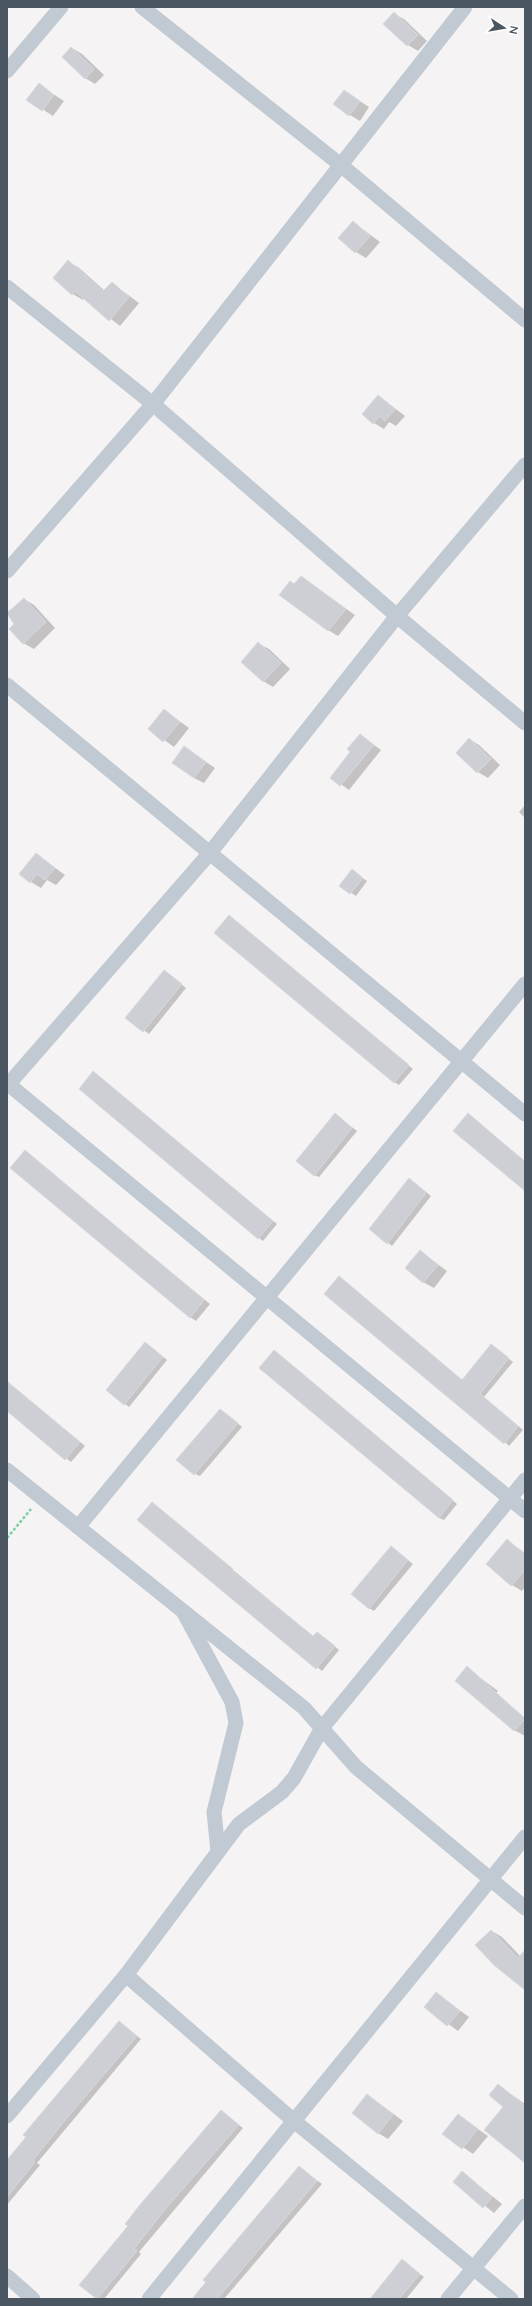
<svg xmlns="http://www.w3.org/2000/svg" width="532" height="2306" viewBox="0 0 532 2306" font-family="'Nunito Sans',sans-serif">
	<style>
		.shadow { fill: #0003 }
		.building { fill: #cdcfd5; stroke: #d7d9de }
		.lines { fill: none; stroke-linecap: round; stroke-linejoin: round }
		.path { stroke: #7ad0a6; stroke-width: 2.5; stroke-dasharray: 3 2; stroke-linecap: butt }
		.minor { stroke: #c1cad2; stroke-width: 15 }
	</style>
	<rect width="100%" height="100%" fill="#f5f3f3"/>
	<g class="shadow">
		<polygon points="394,14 404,19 427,41 418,51 408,45"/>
		<polygon points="72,48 82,54 104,75 95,84 85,78"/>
		<polygon points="39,85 64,101 53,116 28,100"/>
		<polygon points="344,91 369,107 360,121 350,115"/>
		<polygon points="353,222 380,242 366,258 356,252"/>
		<polygon points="68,262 78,267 105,291 112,283 139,303 120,326 84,298 83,300 73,294"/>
		<polygon points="379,396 405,416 396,426 389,422 384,429 374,423"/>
		<polygon points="301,577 355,615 338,636 328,630 295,585"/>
		<polygon points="24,599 34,605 55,628 34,649 23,643 16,624 7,614"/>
		<polygon points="259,644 269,649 290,669 273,687 263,681"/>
		<polygon points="164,710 189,728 174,747 149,729"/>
		<polygon points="360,735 381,750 349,790 331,777 352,752"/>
		<polygon points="469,739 479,745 500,765 488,778 478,772 457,753"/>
		<polygon points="185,748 215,768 204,783 194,778"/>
		<polygon points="525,805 525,818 519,812"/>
		<polygon points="36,854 65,875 56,885 47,880 41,888 31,882"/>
		<polygon points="353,871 367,881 356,896 341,886"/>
		<polygon points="229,916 413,1069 399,1085 394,1082"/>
		<polygon points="165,971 186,988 149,1034 127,1018"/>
		<polygon points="93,1072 277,1224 263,1241 259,1238"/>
		<polygon points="335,1114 357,1131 319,1177 314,1175"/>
		<polygon points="473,1118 525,1161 525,1190"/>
		<polygon points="25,1152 210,1304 196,1321 190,1317"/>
		<polygon points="414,1182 431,1196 392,1246 388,1243"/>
		<polygon points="420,1251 447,1271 434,1288 423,1282"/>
		<polygon points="344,1280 462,1380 496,1348 513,1362 484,1397 523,1430 509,1446"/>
		<polygon points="150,1346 167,1360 129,1407 125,1404"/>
		<polygon points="279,1354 457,1504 444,1520 439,1518"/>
		<polygon points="7,1381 85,1446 71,1462 7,1410"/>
		<polygon points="225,1413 242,1427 200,1476 195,1474"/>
		<polygon points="152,1503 314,1637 322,1636 339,1650 322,1671 139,1520"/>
		<polygon points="508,1541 525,1553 525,1587 522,1591 512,1585"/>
		<polygon points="391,1547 413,1564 374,1611 369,1608"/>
		<polygon points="467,1668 498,1691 496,1693 525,1718 525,1736 514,1730"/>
		<polygon points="492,1931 502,1937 521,1957 525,1951 525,1988"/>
		<polygon points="436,1993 469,2017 458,2031 425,2007"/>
		<polygon points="119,2022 141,2039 37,2163 40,2165 7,2205 7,2162"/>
		<polygon points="498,2085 525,2104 525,2162 505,2107"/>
		<polygon points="368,2095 403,2121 388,2139 378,2133"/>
		<polygon points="221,2111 243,2128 139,2252 141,2254 104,2299 98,2298 81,2284"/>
		<polygon points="458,2115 488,2136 473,2154 444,2134"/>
		<polygon points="299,2167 322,2184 224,2299 193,2299"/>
		<polygon points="462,2172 502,2204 494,2213 454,2181"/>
		<polygon points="402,2261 424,2277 406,2299 370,2299"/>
	</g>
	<g class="building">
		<polygon points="394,12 418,35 407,46 383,24"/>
		<polygon points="71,47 94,69 85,79 62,57"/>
		<polygon points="39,83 54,95 42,111 26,100"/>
		<polygon points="344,90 360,101 349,116 333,104"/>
		<polygon points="353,221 370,236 355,253 338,238"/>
		<polygon points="68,260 103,291 112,282 129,297 109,321 75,291 72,295 53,278"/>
		<polygon points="378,395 395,409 385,421 380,416 373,424 362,414"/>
		<polygon points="301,576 346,609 328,631 279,595 290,581 294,584"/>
		<polygon points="24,598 46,622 23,644 9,629 14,624 7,613"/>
		<polygon points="258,642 281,663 263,682 241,662"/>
		<polygon points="164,709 180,722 163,742 148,729"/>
		<polygon points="360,734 374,745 340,786 330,778 350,752 347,749"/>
		<polygon points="469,738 491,759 477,773 456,753"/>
		<polygon points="184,746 206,762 194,778 172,763"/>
		<polygon points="36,853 55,868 45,880 37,874 30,883 19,874"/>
		<polygon points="352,869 363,878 350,894 339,886"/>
		<polygon points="229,915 409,1065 394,1083 214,933"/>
		<polygon points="164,970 182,984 143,1032 125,1018"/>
		<polygon points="93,1071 273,1221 258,1239 79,1089"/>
		<polygon points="335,1113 352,1128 314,1176 296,1161"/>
		<polygon points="468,1113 525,1162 525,1191 453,1131"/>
		<polygon points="25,1150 204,1300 190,1318 10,1168"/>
		<polygon points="409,1178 426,1193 387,1244 369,1229"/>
		<polygon points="420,1250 438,1265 423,1283 405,1268"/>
		<polygon points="339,1276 462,1380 491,1344 509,1358 480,1394 518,1426 504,1444 324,1294"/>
		<polygon points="145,1342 163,1357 124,1405 106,1390"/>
		<polygon points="274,1350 453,1500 439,1518 259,1368"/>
		<polygon points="7,1382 80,1442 65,1460 7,1411"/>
		<polygon points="220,1409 238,1423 194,1475 176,1460"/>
		<polygon points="152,1502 233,1569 232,1571 313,1636 317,1632 335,1646 316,1669 137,1520"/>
		<polygon points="507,1539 525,1555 525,1570 511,1586 486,1564"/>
		<polygon points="391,1546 408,1560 369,1609 351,1594"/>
		<polygon points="467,1666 525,1719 514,1731 455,1681"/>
		<polygon points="491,1930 518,1958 525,1950 525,1990 495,1966 475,1945"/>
		<polygon points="436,1992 460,2011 447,2026 424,2007"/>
		<polygon points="119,2021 137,2036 66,2119 33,2160 35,2162 7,2197 7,2160 26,2137 23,2135"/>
		<polygon points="498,2084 525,2106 525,2163 484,2130 503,2107 489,2095"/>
		<polygon points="367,2094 393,2115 378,2134 352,2113"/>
		<polygon points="221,2110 239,2125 167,2207 134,2249 137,2251 97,2299 79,2285 128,2226 125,2224 139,2206"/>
		<polygon points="458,2114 478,2129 462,2149 442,2134"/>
		<polygon points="299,2166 317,2181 217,2299 192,2299 206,2282 203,2280"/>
		<polygon points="462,2171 492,2197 483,2208 453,2182"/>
		<polygon points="402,2259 420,2274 399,2299 370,2299"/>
	</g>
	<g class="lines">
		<polyline class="path" points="7,1538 31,1509"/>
		<g class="minor">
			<polyline points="142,7 342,166 525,320"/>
			<polyline points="7,71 61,7"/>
			<polyline points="7,287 153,404 397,616 525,723"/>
			<polyline points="7,571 153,404 465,7"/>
			<polyline points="7,685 525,1114"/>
			<polyline points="7,1083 525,1511"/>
			<polyline points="7,1086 209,854 397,616 525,465"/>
			<polyline points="7,1470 304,1708 356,1767 525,1908"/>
			<polyline points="78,1527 525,984"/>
			<polyline points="184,1613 232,1702 236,1723 214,1812 218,1851"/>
			<polyline points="126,1975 294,2121 511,2299"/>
			<polyline points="7,2116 126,1975 239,1824 282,1792 294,1778 322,1728 525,1480"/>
			<polyline points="7,2276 33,2299"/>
			<polyline points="149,2299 525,1837"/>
			<polyline points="448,2299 525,2206"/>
		</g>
	</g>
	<rect width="532" height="2306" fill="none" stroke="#4a5661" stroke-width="16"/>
	<g transform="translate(504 28) rotate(102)" stroke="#ffffff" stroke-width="3" paint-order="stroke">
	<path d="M0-3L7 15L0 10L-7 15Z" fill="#4a5661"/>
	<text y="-6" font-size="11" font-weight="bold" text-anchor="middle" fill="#4a5661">N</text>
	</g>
</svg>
